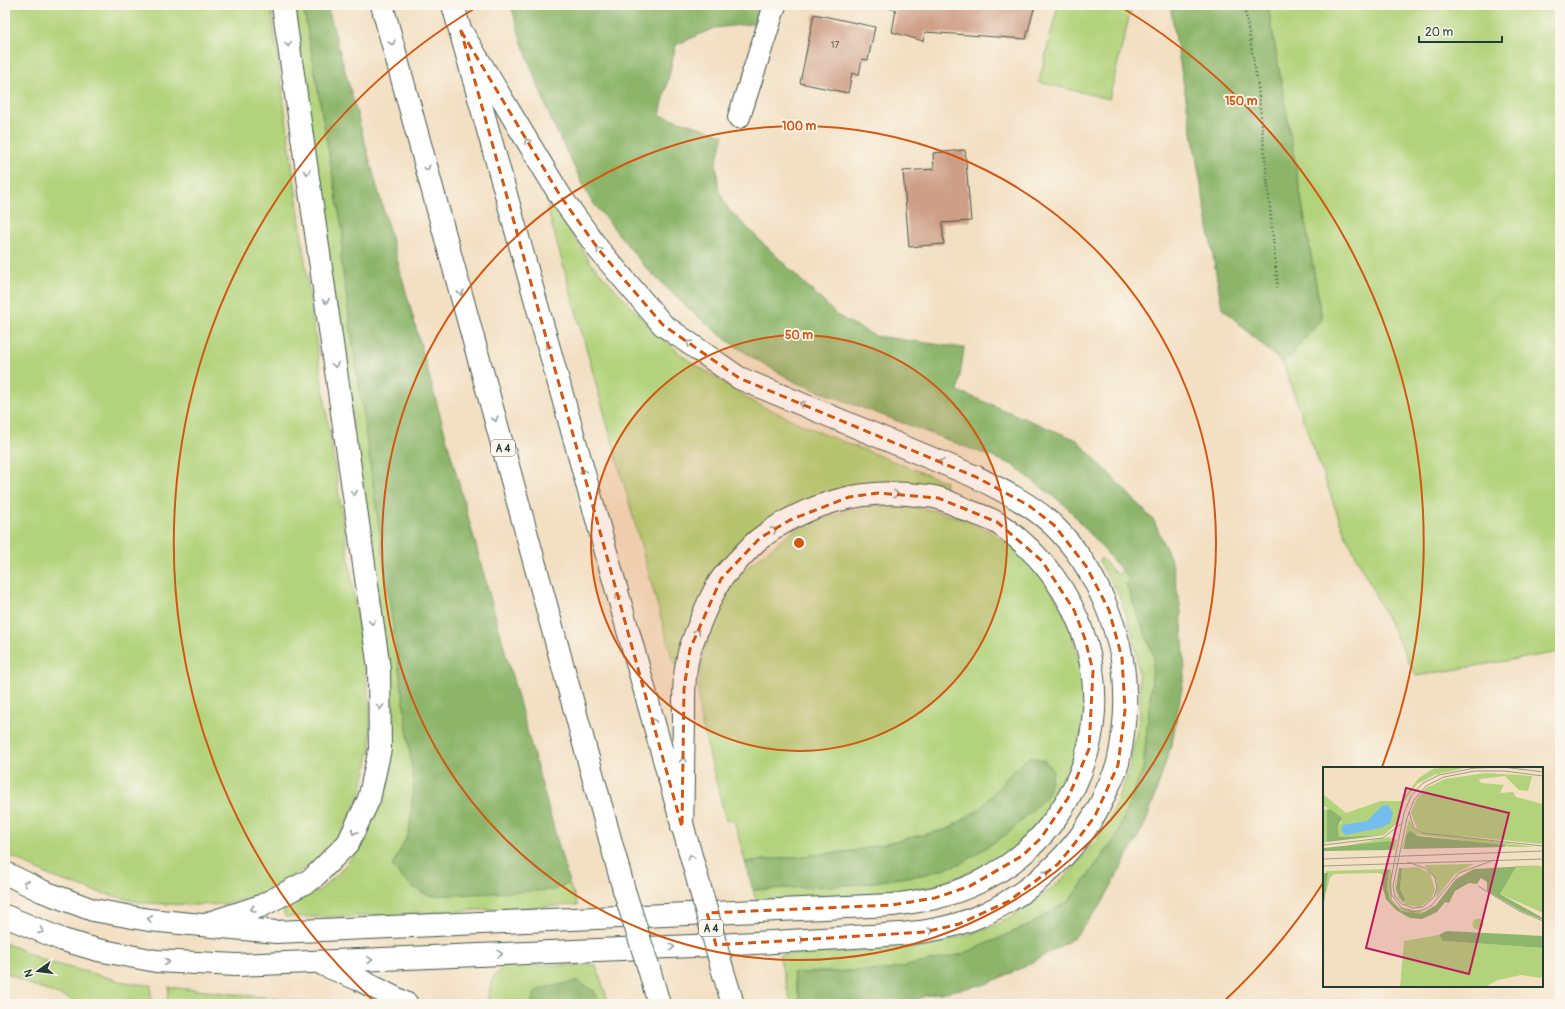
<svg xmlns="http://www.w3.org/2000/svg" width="1565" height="1009" viewBox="0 0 1565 1009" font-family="Pangolin,sans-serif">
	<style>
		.green { fill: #b2d37b; stroke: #688858 }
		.forest { fill: #8db56b; stroke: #567950 }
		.building { fill: #cf9e86 }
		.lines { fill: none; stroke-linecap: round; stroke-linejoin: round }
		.minor-casing { stroke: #3f5549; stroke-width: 24 }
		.motorway-casing { stroke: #3f5549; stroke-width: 24 }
		.path { stroke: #3f5549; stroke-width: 2.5; stroke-dasharray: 1 3; stroke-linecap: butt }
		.minor { stroke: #fff; stroke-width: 22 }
		.motorway { stroke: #fff; stroke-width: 22 }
		.motorway-bridge-casing { stroke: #3f5549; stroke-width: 24; stroke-linecap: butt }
		.motorway-bridge { stroke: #fff; stroke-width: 22 }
		.oneway { stroke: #8f9e9a }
		.marked { fill: none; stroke: #d45610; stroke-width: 3; stroke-dasharray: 8 5; stroke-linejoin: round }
		.ring { fill: none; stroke: #d45610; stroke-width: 2 }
		.labels { text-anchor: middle; stroke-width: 3.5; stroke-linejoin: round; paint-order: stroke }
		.number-label { font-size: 9px; fill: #4b5548 }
		.shield { fill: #fbf7ec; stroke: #61756b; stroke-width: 1 }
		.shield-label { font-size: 10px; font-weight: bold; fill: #1f3d34 }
		.inset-road { fill: none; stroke: #9e9e89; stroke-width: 1 }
		.view { fill: #c2185b; fill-opacity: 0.15; stroke: #c2185b; stroke-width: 2 }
		.inset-edge { fill: none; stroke: #1f3d34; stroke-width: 2 }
		.centre { fill: #d45610; stroke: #fbf7ec; stroke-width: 2 }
		.ring-label { font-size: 12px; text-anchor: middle; font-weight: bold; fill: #d45610; stroke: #fbf7ec; stroke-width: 3.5; stroke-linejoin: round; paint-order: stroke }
	</style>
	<rect width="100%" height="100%" fill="#fbf7ec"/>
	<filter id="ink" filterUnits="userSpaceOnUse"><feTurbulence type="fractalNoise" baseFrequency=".025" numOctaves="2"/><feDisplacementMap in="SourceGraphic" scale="8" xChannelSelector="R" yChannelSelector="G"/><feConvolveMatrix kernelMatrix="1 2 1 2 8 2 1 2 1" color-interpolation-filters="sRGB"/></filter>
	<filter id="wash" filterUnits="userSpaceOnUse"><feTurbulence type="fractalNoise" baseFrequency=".012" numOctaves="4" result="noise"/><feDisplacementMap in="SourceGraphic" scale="16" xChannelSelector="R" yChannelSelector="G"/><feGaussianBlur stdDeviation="0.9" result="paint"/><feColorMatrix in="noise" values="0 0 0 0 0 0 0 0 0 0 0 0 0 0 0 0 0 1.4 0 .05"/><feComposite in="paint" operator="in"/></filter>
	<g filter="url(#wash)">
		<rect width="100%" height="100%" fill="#f3dfc2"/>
		<g class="green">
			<polygon points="5,5 271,5 313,321 370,703 371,746 361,793 339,838 315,861 295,875 265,893 226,904 193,905 144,903 94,891 50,876 5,853"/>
			<polygon points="292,5 303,5 343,234 341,259 403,697 414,785 409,833 392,866 553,890 569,883 578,905 339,917 285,917 283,909 320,890 338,874 358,850 384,801 391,773 394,715"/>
			<polygon points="1058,5 1132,5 1109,99 1039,82"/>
			<polygon points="1268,5 1560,5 1560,652 1416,676 1344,532 1283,364 1322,319"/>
			<polygon points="554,205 590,262 651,328 684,357 753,402 821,433 946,482 945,491 881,484 847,487 820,494 788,510 755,534 678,665 674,665 547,207"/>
			<polygon points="875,505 908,506 935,511 963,519 983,528 1010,544 1046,582 1062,608 1074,641 1081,669 1084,689 1084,711 1080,742 1062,791 1033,830 1013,848 992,862 962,876 930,887 890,893 756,900 753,890 861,884 926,874 1012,772 980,809 948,829 853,851 745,862 734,820 726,821 700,717 698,692 703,653 713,624 730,588 744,570 793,531 825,518 851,510"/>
			<polygon points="1101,558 1117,575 1122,571 1131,580 1126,584 1154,657 1143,769 1115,839 1069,901 1029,925 963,954 888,970 793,973 801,1004 791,1004 779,955 927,947 987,929 1014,915 1036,901 1065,877 1083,857 1106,827 1117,801 1128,773 1140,715 1140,688 1136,652 1132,632 1119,595 1099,561"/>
			<polygon points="5,943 48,962 129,983 151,985 151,1000 167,1001 169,987 299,1001 312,1004 83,1004 31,985 5,972"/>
			<polygon points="504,965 596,965 609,1004 599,1004 594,991 548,987 535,992 531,1004 486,1004 493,978"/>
		</g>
		<g class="forest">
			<path d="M303,5h24l242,878 -16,7 -122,6c-18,-7 -27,-15 -39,-30l17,-33 5,-48 -11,-88 -62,-439 2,-24z"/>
			<path d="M511,5h254l-6,18 -45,5 -38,17 -16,70 64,20 -8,28 3,28 10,19 109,106 37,20 89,12 -6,43 119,49 77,81 18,42 9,47 4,61 -13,72 -25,77 -46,85 -27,33 -50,29 -38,17 -61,12 -18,8h-44l-3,-2c-20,-1 -39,2 -59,2l-8,-31 95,-3 75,-16 66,-29 40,-24 46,-62 28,-70 11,-112 -28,-73 4,-4 -64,-74 -55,-42 -214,-81 -42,-24 -27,-18 -38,-31 -44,-42 -56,-69 -38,-77 -30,-79z"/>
			<polygon points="1170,5 1268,5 1322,319 1283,364 1222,308"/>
			<polygon points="1029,757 1044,760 1053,771 1047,796 1011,831 963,863 926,874 861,884 753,890 745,862 853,851 948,829 980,809 1012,772"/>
			<polygon points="577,981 594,991 599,1004 531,1004 535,992 548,987"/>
		</g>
		<g id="blocks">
			<g class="building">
				<polygon points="878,5 1035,5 1026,39 925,32 923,41 892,32 896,10"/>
				<polygon points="814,14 875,27 868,60 862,59 859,75 852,73 848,93 800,83"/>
				<polygon points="965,150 971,221 942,223 944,244 909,247 903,171 934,169 933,153"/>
			</g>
		</g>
	</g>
	<g filter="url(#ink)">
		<use href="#blocks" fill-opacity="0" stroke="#3f5549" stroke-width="1"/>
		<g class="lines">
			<defs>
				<polyline id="minor" points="739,117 775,5"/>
				<g id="motorway">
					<polyline points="382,5 624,890"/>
					<polyline points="453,5 700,888"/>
					<path d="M5,873l37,18 51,19 56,10 127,12 616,-27c14,-2 29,-4 43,-7 63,-16 112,-54 140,-113 45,-94 8,-204 -76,-261 -9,-6 -20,-9 -30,-13 -10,-4 -20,-10 -31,-13 -6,-2 -14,-2 -21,-3 -55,-7 -111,9 -155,42 -8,5 -14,13 -20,19 -7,8 -16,16 -22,25 -12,20 -21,43 -29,65 -8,24 -7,51 -7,76 -1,35 -1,70 -2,105"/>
					<path d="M5,916l58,24 35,10 58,11 81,4c159,-6 319,-13 479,-20 46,-2 92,-5 138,-8 45,-3 86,-3 128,-22 55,-25 103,-71 126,-128 4,-8 8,-16 10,-24 5,-23 8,-48 7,-72 -1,-57 -30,-125 -71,-165 -21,-21 -51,-35 -78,-49l-237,-99 -76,-53 -64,-75 -38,-53 -100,-166"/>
					<polyline points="212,922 261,906 312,879 348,843 369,799 380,749 379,668 283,5"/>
					<polyline points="324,965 360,980 407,1004"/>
					<polyline points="722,968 733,1004"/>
					<polyline points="649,969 659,1004"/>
				</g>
			</defs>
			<use href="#minor" class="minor-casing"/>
			<use href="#motorway" class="motorway-casing"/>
			<polyline class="path" points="1244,5 1258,86 1278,290"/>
			<use href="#minor" class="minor"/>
			<use href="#motorway" class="motorway"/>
			<defs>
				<g id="motorway-bridge">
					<polyline points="700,888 722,968"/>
					<polyline points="624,890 649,969"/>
				</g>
			</defs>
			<use href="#motorway-bridge" class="motorway-bridge-casing"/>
			<use href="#motorway-bridge" class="motorway-bridge"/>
		</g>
		<defs><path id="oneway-chevron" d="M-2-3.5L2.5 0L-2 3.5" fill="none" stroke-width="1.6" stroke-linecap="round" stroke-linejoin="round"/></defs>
		<g class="oneway">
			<use href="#oneway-chevron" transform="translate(392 43) rotate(75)"/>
			<use href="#oneway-chevron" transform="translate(288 44) rotate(82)"/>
			<use href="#oneway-chevron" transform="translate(527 141) rotate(-121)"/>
			<use href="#oneway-chevron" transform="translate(427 168) rotate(75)"/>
			<use href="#oneway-chevron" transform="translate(307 172) rotate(82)"/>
			<use href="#oneway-chevron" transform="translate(599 250) rotate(-128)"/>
			<use href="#oneway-chevron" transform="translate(461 293) rotate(75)"/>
			<use href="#oneway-chevron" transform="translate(326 301) rotate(82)"/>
			<use href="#oneway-chevron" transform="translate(689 343) rotate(-145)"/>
			<use href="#oneway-chevron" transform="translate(548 346) rotate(-106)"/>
			<use href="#oneway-chevron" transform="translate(335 365) rotate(82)"/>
			<use href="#oneway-chevron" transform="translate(802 404) rotate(-157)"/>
			<use href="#oneway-chevron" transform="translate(495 419) rotate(75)"/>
			<use href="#oneway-chevron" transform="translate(941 462) rotate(-157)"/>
			<use href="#oneway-chevron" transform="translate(583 471) rotate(-106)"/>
			<use href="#oneway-chevron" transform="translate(354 493) rotate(82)"/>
			<use href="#oneway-chevron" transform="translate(896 494) rotate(2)"/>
			<use href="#oneway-chevron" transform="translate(774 530) rotate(-31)"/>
			<use href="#oneway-chevron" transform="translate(618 596) rotate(-106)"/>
			<use href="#oneway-chevron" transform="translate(372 622) rotate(82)"/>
			<use href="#oneway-chevron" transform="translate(697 631) rotate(-70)"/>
			<use href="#oneway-chevron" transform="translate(380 707) rotate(89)"/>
			<use href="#oneway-chevron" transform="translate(653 721) rotate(-106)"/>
			<use href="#oneway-chevron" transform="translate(683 760) rotate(-89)"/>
			<use href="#oneway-chevron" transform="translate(354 832) rotate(116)"/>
			<use href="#oneway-chevron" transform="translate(691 857) rotate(-106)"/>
			<use href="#oneway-chevron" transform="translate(1046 873) rotate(-40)"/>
			<use href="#oneway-chevron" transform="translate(26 883) rotate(-154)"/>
			<use href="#oneway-chevron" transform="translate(253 909) rotate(162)"/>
			<use href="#oneway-chevron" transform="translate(150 919) rotate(-172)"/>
			<use href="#oneway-chevron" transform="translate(41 931) rotate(23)"/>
			<use href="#oneway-chevron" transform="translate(931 931) rotate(-13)"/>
			<use href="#oneway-chevron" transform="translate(802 940) rotate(-4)"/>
			<use href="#oneway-chevron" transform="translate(672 947) rotate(-2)"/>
			<use href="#oneway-chevron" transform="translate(500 954) rotate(-2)"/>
			<use href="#oneway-chevron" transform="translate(370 960) rotate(-2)"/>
			<use href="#oneway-chevron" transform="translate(167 962) rotate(3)"/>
		</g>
	</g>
	<path class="marked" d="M461,31l100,166 38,53 64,75 76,53 237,99 52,28 26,20 32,41 23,44 13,48 3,52 -7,55 -23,51 -20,27 -17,21 -49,37 -50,23 -34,8 -209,13 -9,-32 185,-8 43,-7 35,-12 52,-30 19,-18 27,-40 21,-49 4,-78 -8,-32 -11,-29 -32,-49 -45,-39 -59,-24 -60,-5 -29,4 -59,23 -30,18 -39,41 -31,70 -6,40 -2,138z"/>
	<circle cx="799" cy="543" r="208" fill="#d45610" fill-opacity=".12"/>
	<g class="ring">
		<circle cx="799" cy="543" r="208"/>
		<circle cx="799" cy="543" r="417"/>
		<path d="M1323 883A625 625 0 0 1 1221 1004M377 1004A625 625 0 0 1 477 7M1121 7A625 625 0 0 1 1382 767"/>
	</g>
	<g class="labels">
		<g class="number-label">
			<text x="835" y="48">17</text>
		</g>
		<g class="shield">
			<rect x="491" y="440" width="24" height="16" rx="3"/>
			<rect x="699" y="920" width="24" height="16" rx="3"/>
		</g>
		<g class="shield-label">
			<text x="503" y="452">A 4</text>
			<text x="711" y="932">A 4</text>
		</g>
	</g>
	<g transform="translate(1323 767)">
		<rect width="220" height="220" fill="#f3dfc2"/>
		<path d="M125,0h20l-34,8 -17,9 -14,19 -7,21 -12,11 -45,2 -1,-10 4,-5 -12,-11 -3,1v30l-4,1 1,-33 4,-2 -5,-2v-12l23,19 35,-12h20l18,-23 14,-9zM163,6l46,3 -4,15 -9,-1 -14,-14 -26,3 2,4 23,2 -4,8 13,-1 3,5 27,7v40l-115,-11 -11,-4 -6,-16 5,-13 10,-12 19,-9zM86,52l6,11 120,17h-24l-98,-13 -7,1 -2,14h-2zM66,70l8,3 -2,10h-6l5,-6 -5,-3 -44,5zM151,97l-19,10 -19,24 1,-17 -13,-16zM193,99h27v47l-43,-19zM95,100l12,6 5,17 -4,9 -11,8 -14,-2 -8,-7 -3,-12 4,-18 -3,18 9,13 -5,-10 2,-21zM68,102l1,31 7,7 25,5 -2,2 -10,1 -11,-4 -11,-11 -3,-12 2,-18h-4l-2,8 -1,-4 -4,-1 -44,1 -4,4 -4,15 -1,-3 1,-19zM149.5 157a5.5 5.5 0 1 1 11 0a5.5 5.5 0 1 1-11 0ZM116,168l4,6 100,7v25l-2,5 -20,-3 -23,5 -13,7h-85l4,-46z" fill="#b2d37b"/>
		<path d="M7,42l12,9 -4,9 1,10 45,-2 -57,7v-31zM87,64l8,5 87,9v2l-101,2 2,-14zM66,74l5,3 -5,6 -65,1v-3zM220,98l-27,2 -16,27 43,24v2l-22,-9 -34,-20v-9l-6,-4 -4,6 -8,-1 -14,8 -6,12 -4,-1 -8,10 -15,7 -12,-1 -14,-8 -10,-11 -3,-10v-11l2,-8h4l-2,18 3,12 11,11 20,3 15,-9 20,-26 18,-10zM76,101h3l-2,21 5,10 -2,3 -7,-12zM0,106h5l-5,37zM123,164l97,5v12l-100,-7 -4,-6z" fill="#8db56b"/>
		<path d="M60,38h5l5,7 -2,10 -7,5 -38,8 -5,-4 2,-6 24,-4z" fill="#75bded"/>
		<path class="inset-road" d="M86,45l5,16 9,5 120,13M0,78l60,-7 19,-15M0,92l220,-8M171,93l-35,13 -28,33 -8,4 -10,2 -11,-4 -11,-14 -1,-10 14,-71 7,-17 12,-13 16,-8 36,-7 28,-1 40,5M84,95l18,6 10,9 2,11 -3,9 -11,10 -10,1 -11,-4 -7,-8 -2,-10 14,-68 7,-18 12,-14 18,-9 31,-6h29l39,5M0,99l220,-7M155,119l41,25 24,10"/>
		<path class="view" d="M83,21l103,25 -40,161 -103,-26z"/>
		<rect width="220" height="220" class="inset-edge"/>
	</g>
	<circle cx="799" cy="543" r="6" class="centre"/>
	<g class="ring-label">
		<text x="1241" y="105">150 m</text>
		<text x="799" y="130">100 m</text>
		<text x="799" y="339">50 m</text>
	</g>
	<rect width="1565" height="1009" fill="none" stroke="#fbf7ec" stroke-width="20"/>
	<g transform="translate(38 971) rotate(256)" stroke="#fbf7ec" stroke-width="3" paint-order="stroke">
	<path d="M0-3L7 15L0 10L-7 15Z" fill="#1f3d34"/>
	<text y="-6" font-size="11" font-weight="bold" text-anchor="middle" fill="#1f3d34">N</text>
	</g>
	<path d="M1419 36v6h83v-6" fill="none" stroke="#1f3d34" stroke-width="2"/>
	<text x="1425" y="36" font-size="12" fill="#1f3d34" stroke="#fbf7ec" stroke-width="3" paint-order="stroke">20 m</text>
</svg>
